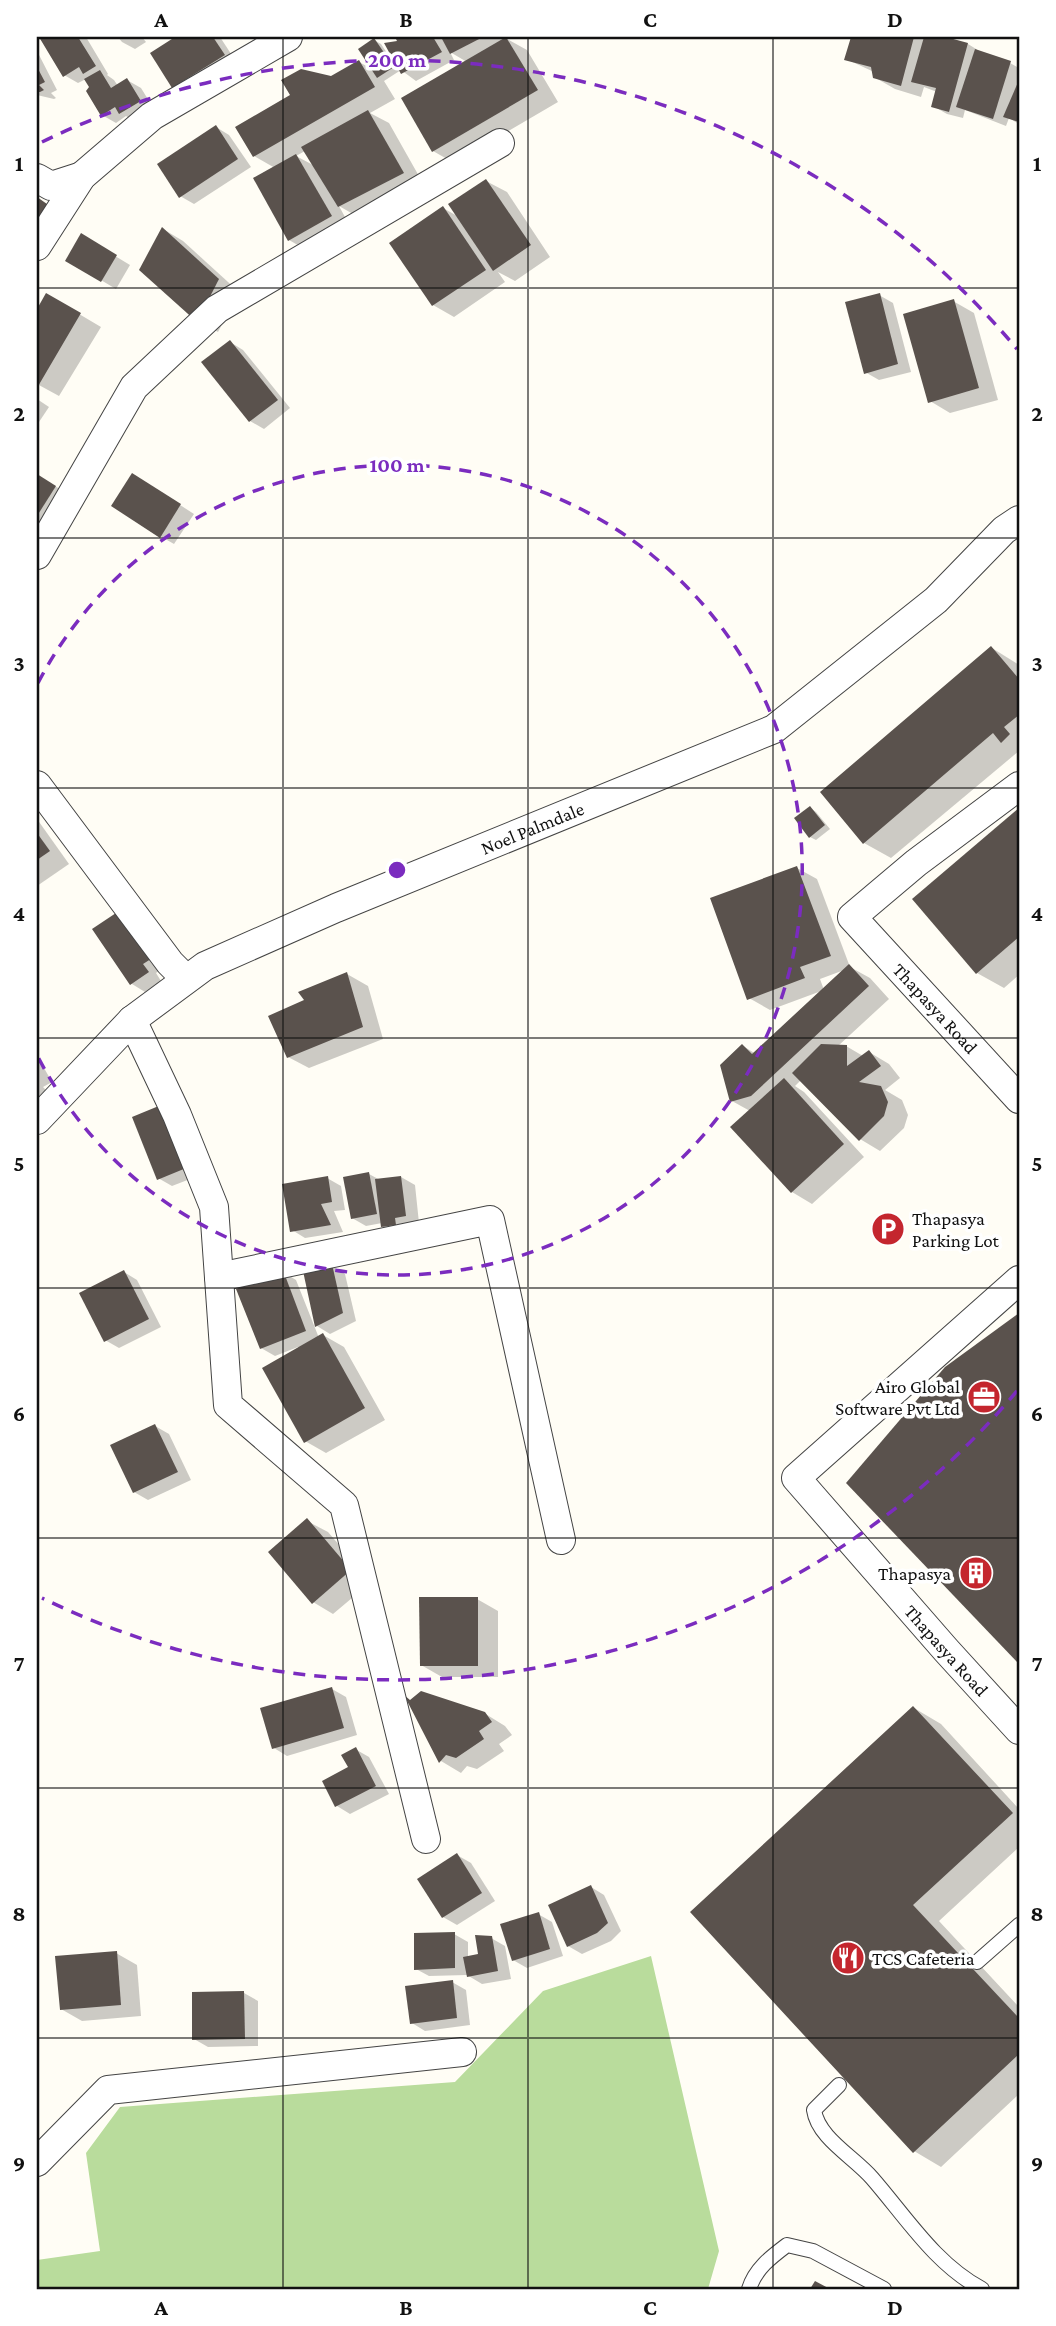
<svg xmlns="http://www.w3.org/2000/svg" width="1056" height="2326" viewBox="0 0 1056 2326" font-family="'Crimson Pro',serif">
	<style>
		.forest { fill: #b9dc9c }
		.shadow { fill: #0003; fill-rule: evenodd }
		.building { fill: #5a524d }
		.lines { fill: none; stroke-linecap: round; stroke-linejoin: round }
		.service-casing { stroke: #444; stroke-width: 16 }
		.minor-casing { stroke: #444; stroke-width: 30 }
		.service { stroke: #fff; stroke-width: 14 }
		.minor { stroke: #fff; stroke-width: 28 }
		.grid { fill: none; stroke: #111; stroke-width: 2; stroke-opacity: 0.55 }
		.ring { fill: none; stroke: #7b2cbf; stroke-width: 3.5; stroke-dasharray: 12 9 }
		.labels { text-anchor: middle; stroke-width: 7; stroke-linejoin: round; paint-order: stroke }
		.street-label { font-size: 19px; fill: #111; stroke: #fff }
		.poi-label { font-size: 19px; fill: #111; stroke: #fff; text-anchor: start }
		.centre { fill: #7b2cbf; stroke: #fff; stroke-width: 3.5 }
		.ring-label { font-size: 21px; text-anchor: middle; font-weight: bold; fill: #7b2cbf; stroke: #fff; stroke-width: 7; stroke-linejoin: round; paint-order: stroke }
		.neatline { fill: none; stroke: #111; stroke-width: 2.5 }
		.grid-label { font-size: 23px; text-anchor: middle; font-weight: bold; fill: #111 }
	</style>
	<rect width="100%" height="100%" fill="#fffdf5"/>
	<polygon class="forest" points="651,1956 719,2251 708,2289 37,2289 37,2260 100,2251 86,2153 120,2107 455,2082 543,1991"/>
	<g class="shadow">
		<polygon points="42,37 86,37 108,74 107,75 114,80 118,86 127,80 141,88 154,109 134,121 126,116 116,123 102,115 86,79 78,83 64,75"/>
		<polygon points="118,37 142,37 146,42 135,49 122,42"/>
		<polygon points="179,37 220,37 237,63 187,95 173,87 152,53"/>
		<path d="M397,37h114l-4,2 20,11 31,52 -104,61 -21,-12 34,-89 -17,-10 4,8 -38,21 -15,-11 -17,11 11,18 -25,14 19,10 35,62 -64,33 -21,-12 12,22 -41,24 -21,-12 -14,-72 -21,-12 78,-79 27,-15 15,8v-30l7,4 16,24 2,-1 1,-25zM305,151l10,15 -19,-10z"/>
		<polygon points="853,37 939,37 968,44 981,52 1010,63 1019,68 1019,124 1009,118 1006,126 965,110 963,118 947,114 933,106 937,92 924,87 921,97 895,89 874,77 874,72 846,59"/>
		<polygon points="37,51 57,90 51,93 56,98 54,99 37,95"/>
		<polygon points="216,127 229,135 251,167 194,204 180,196"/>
		<polygon points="486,181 507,192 550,257 515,281 498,272 505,282 454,317 433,305 443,208 459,217"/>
		<polygon points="163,229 183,241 239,292 218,332 198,320"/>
		<polygon points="82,236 130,265 116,289 67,260"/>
		<polygon points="47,295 101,327 59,396 37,384 37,328 41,321 37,313"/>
		<polygon points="879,295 893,303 911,372 879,380 865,372"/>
		<polygon points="953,301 974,313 998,400 950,413 930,401"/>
		<polygon points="230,342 243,350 290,408 264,429 250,421 204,362"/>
		<polygon points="37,399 49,407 37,425"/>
		<polygon points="37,475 76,499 37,531"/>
		<polygon points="146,483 194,514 174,544 160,536"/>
		<polygon points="992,648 1019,665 1019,751 891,858 864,843"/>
		<polygon points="810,808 816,812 830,829 816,840 810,837"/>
		<polygon points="1019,810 1019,975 1004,988 977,973 914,900"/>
		<polygon points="37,819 69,864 37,886"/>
		<path d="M797,868l20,11 33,88 20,11 19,21 -51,47h8l17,10 6,-4 20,12 11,14 -15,12 17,10 6,15 -4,13 -24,23 -20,-12 -59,-59 -6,6 9,6 60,65 -52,47 -20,-12 -42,-81 -18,-10 11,-55 13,8 68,-64 -54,20 -21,-12zM847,969l-23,21 -4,-11z"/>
		<polygon points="95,929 167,965 156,973 161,981 145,992 132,984"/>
		<polygon points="347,974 368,986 383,1039 309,1068 288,1057 307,1001"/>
		<polygon points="37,1059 40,1061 52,1082 43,1087 52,1096 37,1128"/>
		<polygon points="179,1113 203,1174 172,1186 158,1178"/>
		<polygon points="369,1174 380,1180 401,1177 415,1185 419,1223 396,1234 382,1226 382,1223 366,1226 352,1218"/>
		<polygon points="327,1178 341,1186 345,1210 334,1211 343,1232 305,1238 292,1230"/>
		<polygon points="332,1266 345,1274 356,1321 330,1334 317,1326"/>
		<polygon points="124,1272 137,1280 161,1327 119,1348 105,1340"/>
		<polygon points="283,1272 296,1280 319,1338 323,1335 344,1347 385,1420 326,1453 305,1441 298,1347 275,1356 261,1348"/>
		<polygon points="1019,1315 1019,1662 849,1482 946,1368"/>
		<polygon points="155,1426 169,1434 191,1480 148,1500 134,1492"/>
		<polygon points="307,1521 328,1532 371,1582 333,1614 313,1602"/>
		<polygon points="477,1599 498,1611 498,1677 442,1677 421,1665"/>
		<polygon points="332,1689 346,1697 357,1735 287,1756 274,1748"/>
		<polygon points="410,1702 484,1713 505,1726 512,1735 499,1744 504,1751 477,1769 467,1766 461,1773 441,1761"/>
		<polygon points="914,1708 941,1724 1019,1809 1019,1847 939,1921 1019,2007 1019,2094 941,2167 914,2151 692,1912"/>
		<polygon points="355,1749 369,1757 389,1794 350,1814 337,1806"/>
		<polygon points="457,1855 471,1863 495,1901 457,1925 443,1917"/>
		<polygon points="591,1887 604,1895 621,1931 611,1941 582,1954 568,1946"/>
		<polygon points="538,1914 552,1922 563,1956 527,1968 513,1960"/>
		<polygon points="454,1934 468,1942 468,1958 480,1956 491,1938 505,1946 511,1979 482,1984 467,1975 429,1976 416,1969"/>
		<polygon points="116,1953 137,1965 141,2016 82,2021 61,2009"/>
		<polygon points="452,1982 466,1990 470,2025 425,2031 412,2023"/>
		<polygon points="244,1993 258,2001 258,2046 208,2047 194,2039"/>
	</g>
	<g class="building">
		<polygon points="39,37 78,37 96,66 83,74 79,67 63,77"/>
		<polygon points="175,37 213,37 225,55 172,88 150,53"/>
		<polygon points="395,37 433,37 442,52 401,74 384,43 397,41"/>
		<polygon points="441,37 483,37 450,54"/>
		<polygon points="506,37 538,90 432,152 401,98"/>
		<polygon points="851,37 914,37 901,86 873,78 871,67 844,60"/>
		<polygon points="924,37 946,37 968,43 949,112 931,107 936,88 911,82"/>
		<polygon points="374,38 394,67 377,78 358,49"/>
		<polygon points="975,49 1011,61 993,119 956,107"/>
		<polygon points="359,60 375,87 253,157 235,127 290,95 281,80 301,69 331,76"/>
		<polygon points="37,67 45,82 39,85 44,90 40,92 37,92"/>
		<polygon points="100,70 111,88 127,78 141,101 119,114 115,107 101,116 86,91 89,87 84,79"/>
		<polygon points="1019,80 1019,122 1003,117"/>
		<polygon points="368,110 404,173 338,207 301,147"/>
		<polygon points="216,125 238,159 179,198 157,164"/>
		<polygon points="296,154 332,216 288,241 253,178"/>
		<polygon points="486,179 531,245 493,271 448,204"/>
		<polygon points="37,197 47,204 47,214 37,226"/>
		<polygon points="443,206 486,270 432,306 389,243"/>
		<polygon points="162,227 219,279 197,322 139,270"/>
		<polygon points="81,233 117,255 101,282 65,261"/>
		<polygon points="46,293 81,313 37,388 37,325 39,322 37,309"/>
		<polygon points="880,293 898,364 864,374 845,302"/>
		<polygon points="954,299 979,388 928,403 903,314"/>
		<polygon points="230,340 278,400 249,422 201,362"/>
		<polygon points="132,473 181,504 160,538 111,506"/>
		<polygon points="37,474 56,486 37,516"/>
		<polygon points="991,646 1019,679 1019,715 1004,727 1010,734 1001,743 993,733 863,844 820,792"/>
		<polygon points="810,806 825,825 809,838 794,818"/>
		<polygon points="1019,808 1019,937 976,974 912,899"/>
		<polygon points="37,833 50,851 37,860"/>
		<polygon points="797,866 831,956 800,967 805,978 747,1000 710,898"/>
		<polygon points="122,909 154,957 143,964 149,972 130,985 92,929"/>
		<polygon points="849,964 869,986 751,1096 730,1102 720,1065 742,1044 752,1054"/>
		<polygon points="347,972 363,1027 287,1058 268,1016 304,1000 298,992"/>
		<polygon points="821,1044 847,1045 847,1066 869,1050 881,1066 859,1082 881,1086 888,1102 884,1116 859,1141 792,1073"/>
		<polygon points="784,1078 844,1144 791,1193 730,1127"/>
		<polygon points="166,1103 191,1166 157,1180 132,1117"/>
		<polygon points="369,1172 377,1214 351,1219 343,1177"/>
		<polygon points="328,1176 332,1202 321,1204 331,1225 290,1232 282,1184"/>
		<polygon points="401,1176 406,1216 395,1218 396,1225 381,1227 375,1179"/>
		<polygon points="332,1264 343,1313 315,1327 303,1271"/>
		<polygon points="124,1270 149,1319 104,1342 79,1293"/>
		<polygon points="283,1270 306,1331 260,1349 236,1289"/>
		<polygon points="1019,1313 1019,1664 846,1483 945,1367"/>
		<polygon points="323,1333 365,1408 304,1443 262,1368"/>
		<polygon points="155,1424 178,1472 133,1493 110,1445"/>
		<polygon points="307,1518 351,1570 312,1604 268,1552"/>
		<polygon points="419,1597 478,1597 478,1666 420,1666"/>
		<polygon points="332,1687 344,1728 272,1749 260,1708"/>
		<polygon points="421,1691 485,1712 492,1722 479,1731 484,1739 456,1758 446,1755 439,1763 404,1695 410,1700"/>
		<polygon points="913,1706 1013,1813 913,1905 1019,2018 1019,2054 913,2153 690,1912"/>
		<polygon points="356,1747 376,1786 335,1807 322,1781 348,1767 341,1755"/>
		<polygon points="457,1853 482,1893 442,1918 417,1879"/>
		<polygon points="591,1885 608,1923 597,1933 567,1947 548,1905"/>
		<polygon points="539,1912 550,1949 512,1961 500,1924"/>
		<polygon points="455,1932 455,1968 414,1970 414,1933"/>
		<polygon points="475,1935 492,1936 498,1971 467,1977 463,1957 478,1954"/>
		<polygon points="117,1951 121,2005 60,2010 55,1956"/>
		<polygon points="453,1980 457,2018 410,2024 405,1986"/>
		<polygon points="244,1991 245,2039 192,2040 192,1992"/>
		<polygon points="815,2281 830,2289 810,2289"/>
	</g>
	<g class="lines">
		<defs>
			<g id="service">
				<polyline points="977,1962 1019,1925"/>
				<path d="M839,2085l-25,25c4,28 40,47 58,68 34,39 63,86 110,111"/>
				<path d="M749,2289c6,-20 22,-32 38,-44l26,6 71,38"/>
			</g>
			<g id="minor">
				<polyline points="37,178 51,186 82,176"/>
				<polyline points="37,246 82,176 152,116 288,37"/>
				<polyline points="37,555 134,387 217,309 500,143"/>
				<polyline points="37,785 170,963 186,979"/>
				<path id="s1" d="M1019,786l-103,77 -64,54 167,182"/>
				<polyline points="132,1020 177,1115 214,1207 228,1405 344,1505 426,1839"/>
				<path id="s2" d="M37,1120l95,-100 73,-54 131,-58 438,-179 162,-129 68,-70 15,-10"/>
				<polyline points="219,1277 490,1220 561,1540"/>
				<path id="s3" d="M1019,1280l-223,198 150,172 73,80"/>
				<polyline points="37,2162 108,2090 462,2052"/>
			</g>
		</defs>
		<use href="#service" class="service-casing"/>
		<use href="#minor" class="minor-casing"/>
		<use href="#service" class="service"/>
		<use href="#minor" class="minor"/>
	</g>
	<path class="grid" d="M283,37v2252M528,37v2252M773,37v2252M37,288h982M37,538h982M37,788h982M37,1038h982M37,1288h982M37,1538h982M37,1788h982M37,2038h982"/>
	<g class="ring">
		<path d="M38 683A405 405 0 1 1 38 1057"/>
		<path d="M1017 1391A810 810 0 0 1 42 1598M42 142A810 810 0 0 1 1017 349"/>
	</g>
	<defs>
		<symbol id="parking-disc" viewBox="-11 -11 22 22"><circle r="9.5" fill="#c4262e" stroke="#fff"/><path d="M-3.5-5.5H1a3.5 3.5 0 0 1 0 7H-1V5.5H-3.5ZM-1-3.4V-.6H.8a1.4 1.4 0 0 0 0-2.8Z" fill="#fff"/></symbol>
		<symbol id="office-disc" viewBox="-11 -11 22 22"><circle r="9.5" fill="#c4262e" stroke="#fff"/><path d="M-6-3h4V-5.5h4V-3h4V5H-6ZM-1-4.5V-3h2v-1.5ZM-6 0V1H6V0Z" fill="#fff"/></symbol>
		<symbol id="building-disc" viewBox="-11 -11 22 22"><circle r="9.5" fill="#c4262e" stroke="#fff"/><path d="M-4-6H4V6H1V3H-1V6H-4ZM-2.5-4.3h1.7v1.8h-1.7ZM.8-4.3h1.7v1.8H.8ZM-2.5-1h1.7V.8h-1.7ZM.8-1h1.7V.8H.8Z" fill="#fff"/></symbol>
		<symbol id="restaurant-disc" viewBox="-11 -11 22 22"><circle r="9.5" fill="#c4262e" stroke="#fff"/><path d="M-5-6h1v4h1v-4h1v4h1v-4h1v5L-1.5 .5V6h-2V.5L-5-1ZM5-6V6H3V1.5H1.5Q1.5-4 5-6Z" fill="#fff"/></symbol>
	</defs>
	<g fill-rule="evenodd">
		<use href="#parking-disc" x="869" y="1210" width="38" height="38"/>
		<use href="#office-disc" x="965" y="1378" width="38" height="38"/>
		<use href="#building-disc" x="957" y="1554" width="38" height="38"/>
		<use href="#restaurant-disc" x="829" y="1939" width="38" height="38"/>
	</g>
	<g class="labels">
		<g class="street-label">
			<text dy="7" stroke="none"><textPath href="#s2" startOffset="584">Noel Palmdale</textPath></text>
			<text dy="7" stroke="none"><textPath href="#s1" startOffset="336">Thapasya Road</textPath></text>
			<text dy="7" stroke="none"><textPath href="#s3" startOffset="527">Thapasya Road</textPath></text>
		</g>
		<g class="poi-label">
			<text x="912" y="1225">Thapasya<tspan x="912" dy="22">Parking Lot</tspan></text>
			<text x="960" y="1393" text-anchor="end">Airo Global<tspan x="960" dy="22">Software Pvt Ltd</tspan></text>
			<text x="951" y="1580" text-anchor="end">Thapasya</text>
			<text x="872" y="1965">TCS Cafeteria</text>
		</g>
	</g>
	<circle cx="397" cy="870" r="10" class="centre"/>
	<g class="ring-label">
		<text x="397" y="67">200 m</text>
		<text x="397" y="472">100 m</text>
	</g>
	<rect width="1056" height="2326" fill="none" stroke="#ffffff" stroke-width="77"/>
	<rect x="38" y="38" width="980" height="2250" class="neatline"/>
	<g class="grid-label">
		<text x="161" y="27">A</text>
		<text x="406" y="27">B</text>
		<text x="650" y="27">C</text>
		<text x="895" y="27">D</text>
		<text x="19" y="171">1</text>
		<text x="1037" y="171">1</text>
		<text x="19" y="421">2</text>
		<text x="1037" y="421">2</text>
		<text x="19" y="671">3</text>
		<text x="1037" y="671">3</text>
		<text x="19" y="921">4</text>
		<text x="1037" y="921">4</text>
		<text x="19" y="1171">5</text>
		<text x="1037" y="1171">5</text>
		<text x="19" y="1421">6</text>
		<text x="1037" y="1421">6</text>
		<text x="19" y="1671">7</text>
		<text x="1037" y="1671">7</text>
		<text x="19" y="1921">8</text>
		<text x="1037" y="1921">8</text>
		<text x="19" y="2171">9</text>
		<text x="1037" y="2171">9</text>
		<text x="161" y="2315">A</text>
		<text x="406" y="2315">B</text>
		<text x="650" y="2315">C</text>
		<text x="895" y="2315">D</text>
	</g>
</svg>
